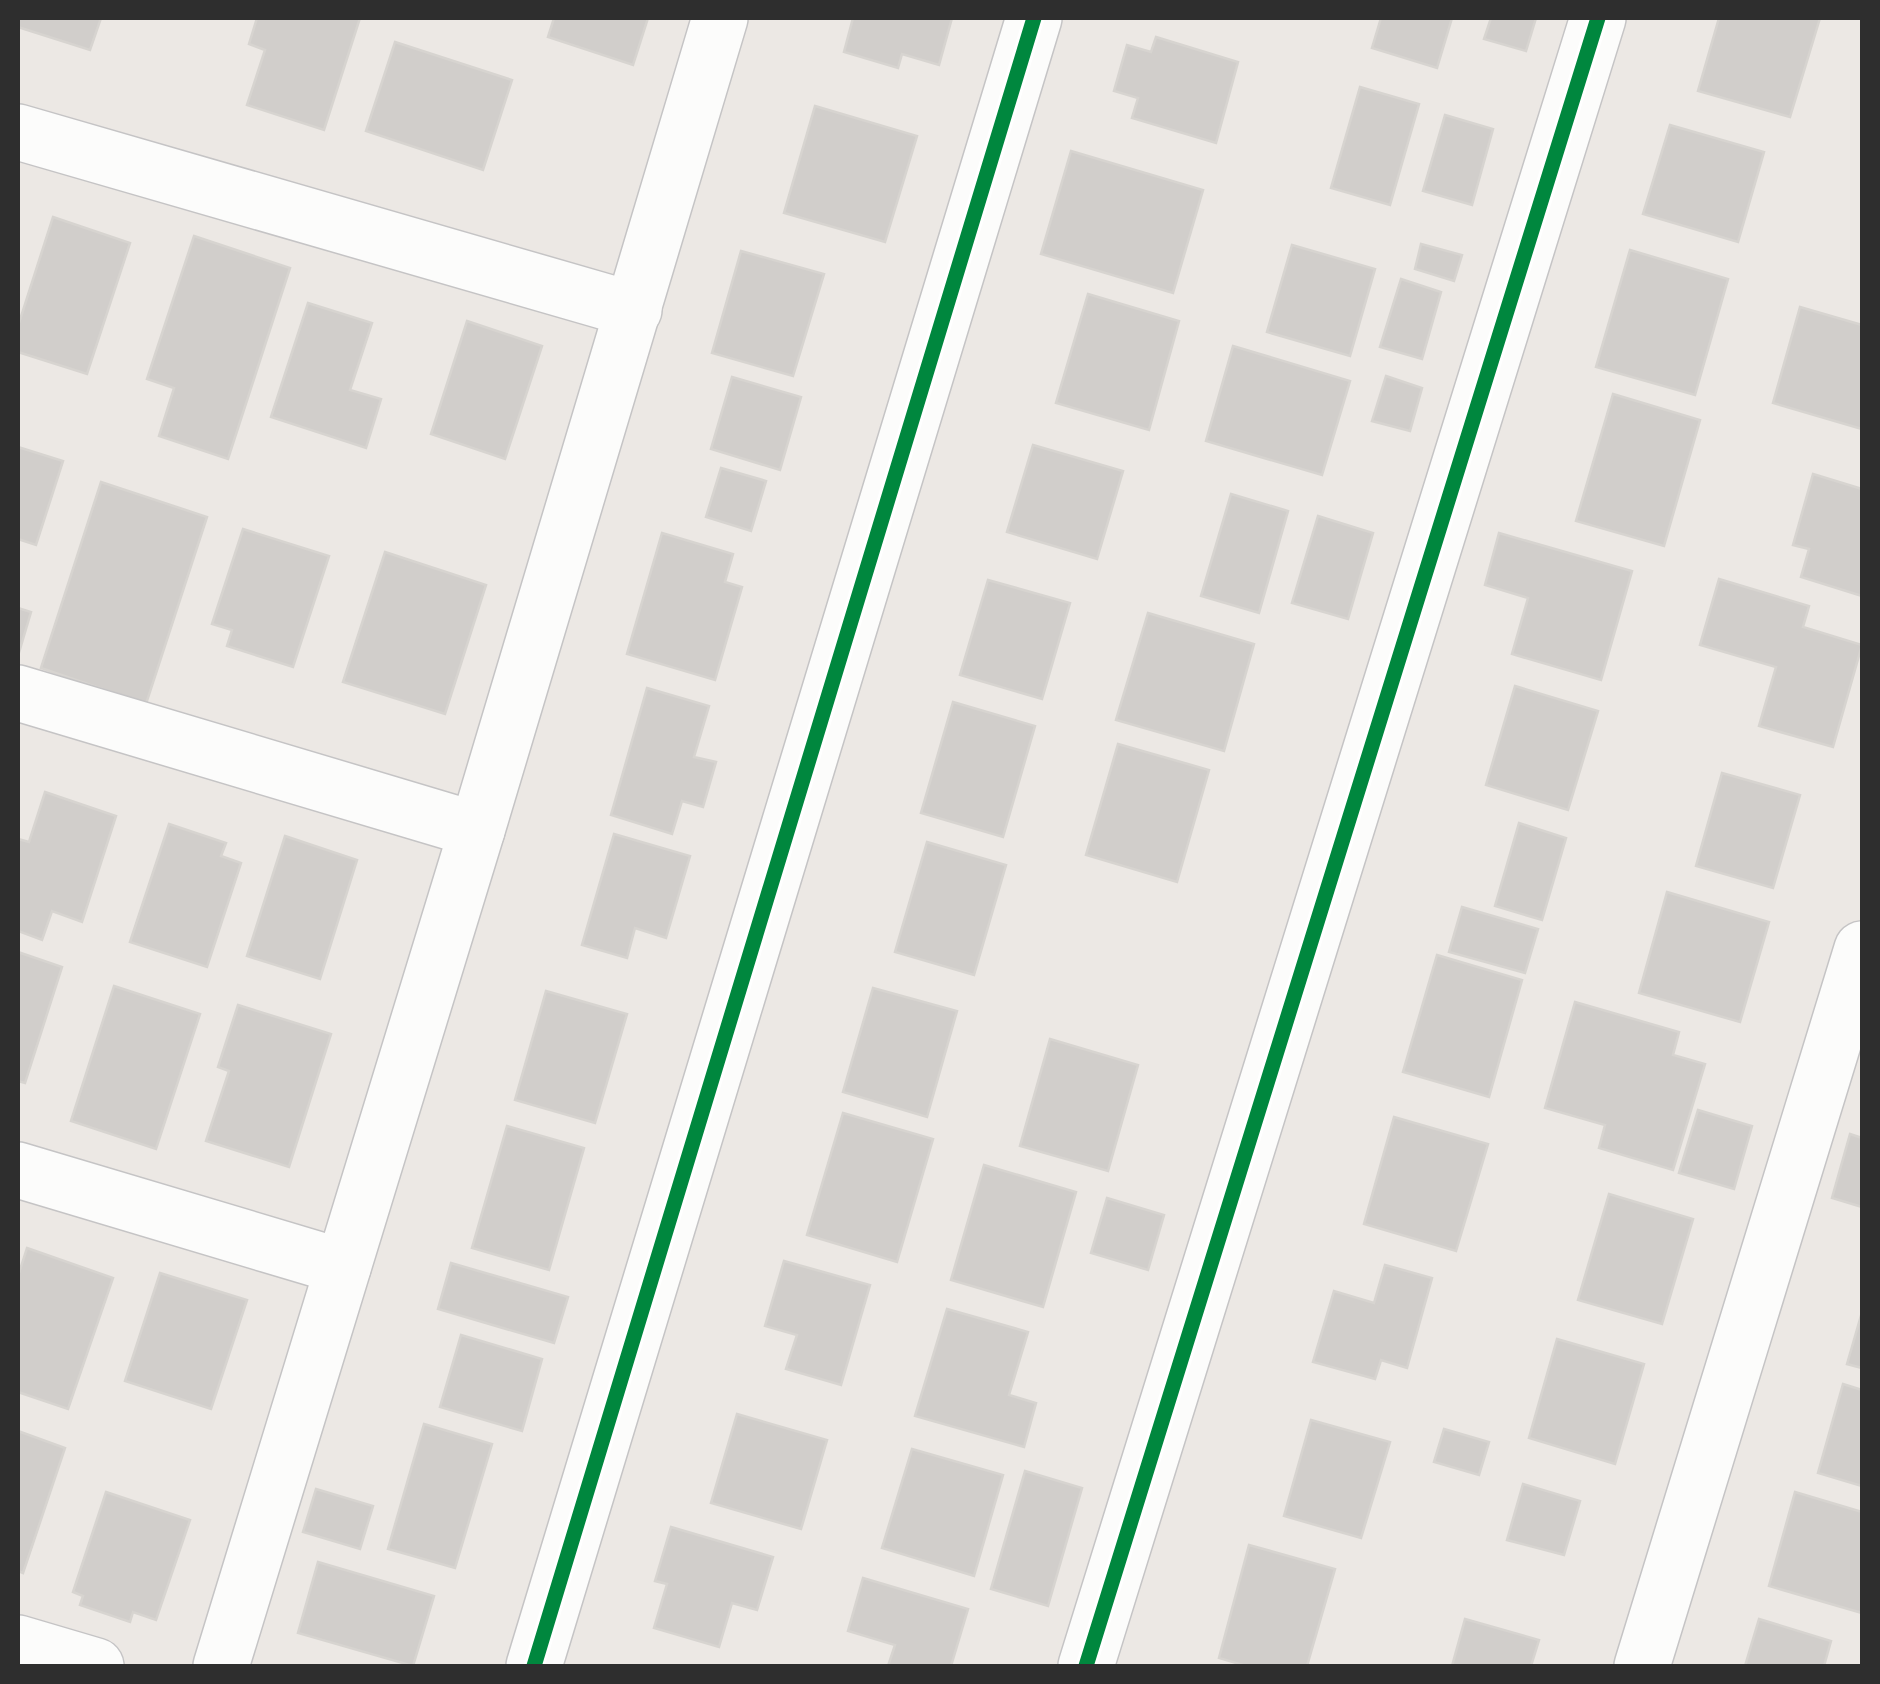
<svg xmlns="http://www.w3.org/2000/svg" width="1880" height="1684" viewBox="0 0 1880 1684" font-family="Barlow,sans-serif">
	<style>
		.building { fill: #d1cecb; stroke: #d7d4d0; stroke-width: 2.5 }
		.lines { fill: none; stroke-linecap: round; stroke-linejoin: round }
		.minor-casing { stroke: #c5c4c5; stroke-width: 58 }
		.minor { stroke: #fcfcfb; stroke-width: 55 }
		.cycleway-casing { stroke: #fff; stroke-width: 21 }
		.cycleway { stroke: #00873e; stroke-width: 15 }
	</style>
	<rect width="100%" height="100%" fill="#ece8e4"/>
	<g class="building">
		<polygon points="18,18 101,18 90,50 18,27"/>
		<polygon points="257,18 360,18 324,130 247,105 265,50 249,44"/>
		<polygon points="554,18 648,18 633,65 548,37"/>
		<polygon points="853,18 952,18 939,65 902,54 898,68 844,52"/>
		<polygon points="1381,18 1452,18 1437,68 1372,48"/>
		<polygon points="1491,18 1536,18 1526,51 1484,39"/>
		<polygon points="1719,18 1820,18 1790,117 1698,91"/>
		<polygon points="1156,37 1238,62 1216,143 1132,118 1138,98 1114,91 1127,45 1151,52"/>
		<polygon points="395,42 512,80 483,170 366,131"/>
		<polygon points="1360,87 1419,104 1390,205 1331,188"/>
		<polygon points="815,106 917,136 885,242 784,213"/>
		<polygon points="1445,115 1493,129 1472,205 1423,191"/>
		<polygon points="1670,125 1764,152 1738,242 1643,214"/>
		<polygon points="1071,151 1203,190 1173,293 1041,254"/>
		<polygon points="53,217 130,243 87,374 18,352 18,326"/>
		<polygon points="194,236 290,268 228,459 159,436 174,388 147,379"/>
		<polygon points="1421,244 1462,255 1454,281 1415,269"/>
		<polygon points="1292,245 1375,269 1350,356 1267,332"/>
		<polygon points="1630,250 1728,279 1695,395 1596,367"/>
		<polygon points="741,251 824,274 793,376 712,353"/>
		<polygon points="1401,279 1441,292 1422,359 1380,347"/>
		<polygon points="1088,294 1179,321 1149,430 1056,403"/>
		<polygon points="308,303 372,323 350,390 381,399 366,448 271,417"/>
		<polygon points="1800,307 1862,325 1862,429 1773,403"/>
		<polygon points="467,321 542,346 505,459 431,434"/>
		<polygon points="1233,346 1350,381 1322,475 1206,441"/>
		<polygon points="1386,376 1422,388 1410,431 1372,421"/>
		<polygon points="732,377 801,397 780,470 711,449"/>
		<polygon points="1613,394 1700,420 1664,546 1576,521"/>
		<polygon points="1033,445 1123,471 1097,559 1007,532"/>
		<polygon points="18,447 63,461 36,545 18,539"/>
		<polygon points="721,468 766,481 751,531 706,517"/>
		<polygon points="1813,474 1862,489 1862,596 1801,577 1809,549 1793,545"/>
		<polygon points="101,482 207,517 146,704 41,668"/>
		<polygon points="1231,494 1288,511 1259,613 1201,596"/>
		<polygon points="1318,516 1373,533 1348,619 1292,603"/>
		<polygon points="243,529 329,556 293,667 227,646 232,630 212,624"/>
		<polygon points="662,533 733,554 725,582 742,587 715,680 627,654"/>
		<polygon points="1499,533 1632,571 1601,680 1512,654 1528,598 1485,585"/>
		<polygon points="385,552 486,585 445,714 343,682"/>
		<polygon points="1719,579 1809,606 1803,627 1862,645 1833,747 1759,726 1776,667 1700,645"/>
		<polygon points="988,580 1070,603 1042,699 960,675"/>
		<polygon points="18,608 31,612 18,656"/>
		<polygon points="1148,613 1254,644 1224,751 1116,720"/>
		<polygon points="1515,686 1598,711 1568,810 1486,785"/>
		<polygon points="647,688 709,706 694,757 716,762 703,807 682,801 672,834 611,815"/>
		<polygon points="953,702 1035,726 1003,837 921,813"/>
		<polygon points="1118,744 1209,770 1177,882 1086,855"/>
		<polygon points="1722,773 1800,795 1773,888 1696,866"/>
		<polygon points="45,792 116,816 82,922 52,911 42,940 18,931 18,839 29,842"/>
		<polygon points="1519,823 1566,838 1542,920 1495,906"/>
		<polygon points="169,824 226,843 221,856 241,863 207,967 130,942"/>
		<polygon points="614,834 690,856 666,938 635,928 627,958 582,945"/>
		<polygon points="285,836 357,860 320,979 247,956"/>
		<polygon points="927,842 1006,865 974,975 895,952"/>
		<polygon points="1667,892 1769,922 1740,1022 1639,993"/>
		<polygon points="1462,907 1538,929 1525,973 1449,952"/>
		<polygon points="18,952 62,967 25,1083 18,1081"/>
		<polygon points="1437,955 1522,980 1489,1097 1403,1072"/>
		<polygon points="114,986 200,1014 156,1149 71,1121"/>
		<polygon points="873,988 957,1011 927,1117 843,1092"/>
		<polygon points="546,991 627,1014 595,1123 515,1100"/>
		<polygon points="1575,1002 1679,1032 1673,1055 1705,1064 1673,1170 1599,1148 1605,1125 1545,1108"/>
		<polygon points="238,1005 331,1034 289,1167 206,1141 229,1071 218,1067"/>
		<polygon points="1050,1039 1138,1065 1108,1171 1020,1146"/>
		<polygon points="1698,1110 1752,1126 1734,1189 1679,1173"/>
		<polygon points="843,1113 933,1139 897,1262 807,1235"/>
		<polygon points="1394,1117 1488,1144 1456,1251 1364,1224"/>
		<polygon points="507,1126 584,1148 549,1270 472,1248"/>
		<polygon points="1850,1134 1862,1138 1862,1207 1832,1198"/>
		<polygon points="984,1165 1076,1192 1043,1307 951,1280"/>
		<polygon points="1609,1194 1693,1219 1662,1324 1578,1300"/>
		<polygon points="1107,1198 1164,1215 1148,1270 1091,1253"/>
		<polygon points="27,1248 113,1278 68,1409 18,1392 18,1276"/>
		<polygon points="784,1261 870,1285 841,1385 786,1369 797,1335 765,1326"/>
		<polygon points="451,1263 568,1297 554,1343 438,1309"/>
		<polygon points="1385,1265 1432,1278 1407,1368 1381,1360 1375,1379 1313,1362 1334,1291 1374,1303"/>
		<polygon points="160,1273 247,1300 211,1409 125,1381"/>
		<polygon points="947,1309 1028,1332 1009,1395 1036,1403 1024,1447 915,1416"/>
		<polygon points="1862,1312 1862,1368 1847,1364"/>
		<polygon points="461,1335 542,1359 522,1431 440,1407"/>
		<polygon points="1557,1339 1644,1364 1615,1464 1529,1438"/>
		<polygon points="1843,1384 1862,1390 1862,1486 1818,1473"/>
		<polygon points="737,1414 827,1440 801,1529 711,1503"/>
		<polygon points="1311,1420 1390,1442 1361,1538 1284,1516"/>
		<polygon points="424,1424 492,1444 455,1568 388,1549"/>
		<polygon points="1444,1429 1489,1442 1479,1475 1434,1462"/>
		<polygon points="18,1431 65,1448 23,1573 18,1571"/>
		<polygon points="912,1449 1003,1475 974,1576 882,1548"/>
		<polygon points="1025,1471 1082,1488 1048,1606 991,1589"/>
		<polygon points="1523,1484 1580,1501 1564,1555 1507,1540"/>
		<polygon points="316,1489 373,1506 360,1549 303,1532"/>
		<polygon points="106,1492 190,1520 156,1620 133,1612 130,1622 80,1605 83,1596 73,1592"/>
		<polygon points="1795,1492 1862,1512 1862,1613 1769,1586"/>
		<polygon points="671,1527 773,1557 757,1610 732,1603 719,1647 654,1628 667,1584 655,1581"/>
		<polygon points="1249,1545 1335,1569 1307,1666 1246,1666 1219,1658"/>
		<polygon points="318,1562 434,1596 413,1666 298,1633"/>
		<polygon points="863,1578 968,1609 951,1666 888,1666 895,1645 848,1631"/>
		<polygon points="1465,1619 1539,1640 1531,1666 1452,1666"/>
		<polygon points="1759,1619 1831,1641 1824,1666 1745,1666"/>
	</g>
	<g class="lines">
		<defs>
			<g id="minor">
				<polyline points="18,132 634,310"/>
				<polyline points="18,693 477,830"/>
				<polyline points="18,1170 343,1267"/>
				<polyline points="18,1643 96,1666"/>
				<polyline points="221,1666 477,830 720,18"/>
				<polyline points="534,1666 1034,18"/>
				<polyline points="1086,1666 1598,18"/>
				<polyline points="1642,1666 1862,949"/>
			</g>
		</defs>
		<use href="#minor" class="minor-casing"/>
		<use href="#minor" class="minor"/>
		<defs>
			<g id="cycleway">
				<polyline points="534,1666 1034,18"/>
				<polyline points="1086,1666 1598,18"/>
			</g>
		</defs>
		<use href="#cycleway" class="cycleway-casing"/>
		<use href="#cycleway" class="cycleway"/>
	</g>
	<rect width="1880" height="1684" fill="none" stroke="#2e2e2e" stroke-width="40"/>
</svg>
